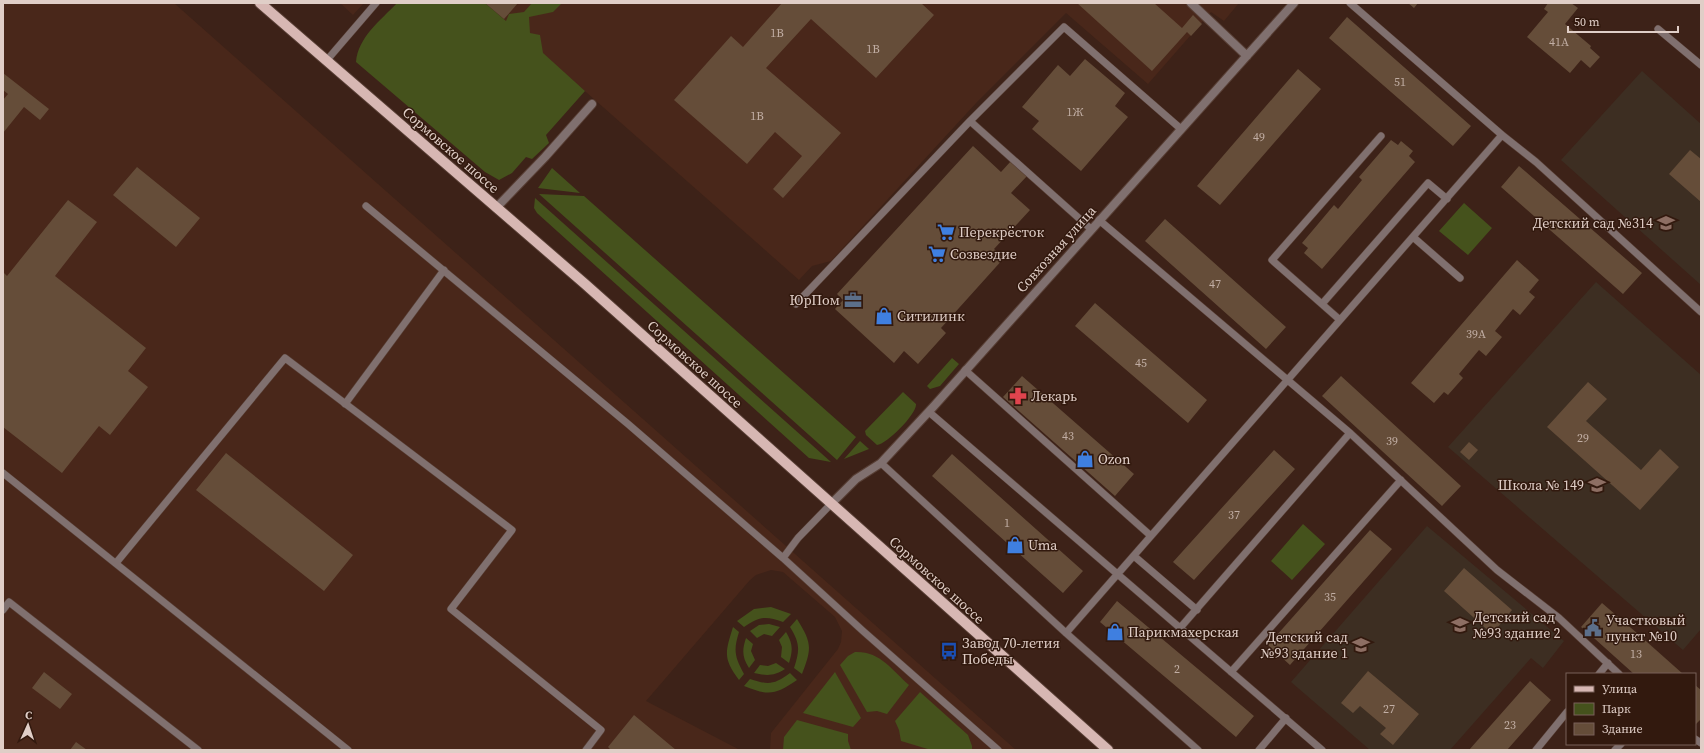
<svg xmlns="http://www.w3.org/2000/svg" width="1704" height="753" font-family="'Source Serif 4',serif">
<rect width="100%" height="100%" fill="#3d2218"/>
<path fill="#49271a" d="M3,3H174L1016,750H770L771,733L838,649L841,642L842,631L835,617L783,572L771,570L756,575L750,580L646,701L740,750H3Z
M340,3H364L353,15Z
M485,3H1239L1224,21L1211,12L1148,84L1066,13L977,102L831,261L812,266L799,280Z"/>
<path fill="#3d2e22" d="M1642,71L1701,124V285L1561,160Z
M1596,282L1701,375V629L1683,650L1448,447Z
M1427,526L1564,641L1543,668L1531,658L1450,750H1370L1291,682Z"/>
<path fill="#45521c" d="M397,3H485L506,21L509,14L524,12L532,3H562L553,12L529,17L530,33L540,35L543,53L585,91L546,135L549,143L532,159L526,157L512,173L499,180L485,172L356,62C358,37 381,20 397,3Z
M552,168L580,193L538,188Z
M539,194L584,196L856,437L837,460Z
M535,198L831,462L809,458L537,213L534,208Z
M1464,203L1492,228L1468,255L1439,231Z
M952,358L959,364L940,386L930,389L927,386Z
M903,392L916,404C917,414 887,444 877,445L866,435L865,431Z
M860,441L869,449L844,459Z
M1303,524L1325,544L1292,580L1271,561Z
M771,607L791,614L783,622C766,616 760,616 744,627L737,621L754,609Z
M797,619C812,643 812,648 802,674L794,668C800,650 800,643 790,627Z
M769,624L780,627L772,636L764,634L757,638L750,631L759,625Z
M733,627L739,632C733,651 735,657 744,674L739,680C723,658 725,653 733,627Z
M786,632C793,644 793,650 789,663L781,657L782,647L779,640Z
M746,638L753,644L751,651L755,660L749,668C742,657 742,650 746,638Z
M855,652C880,651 892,670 909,685L887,714L877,711L867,712L840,665L848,656Z
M776,663L785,669C774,676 767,676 754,673L760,665L768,666Z
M835,672L861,718L853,727L803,713Z
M790,673L797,680C775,695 769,696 744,686L750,679C768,685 774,685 790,673Z
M920,692L968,735L972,746V750H931L901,741L899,730L895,721Z
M797,720L848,734V741L851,750H783L784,737Z"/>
<path fill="#654d39" d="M485,3H518L504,19Z
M782,3H921L934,15L876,78L811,19L766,68L841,133L783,198L773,189L802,156L775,132L747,164L674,100L731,36L743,47Z
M1077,3H1154L1182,28L1193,15L1202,24L1191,36L1187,32L1152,71Z
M1408,3H1418L1414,8Z
M1548,3H1571L1578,8L1565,24L1591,46L1590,48L1600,57L1590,68L1581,60L1570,73L1527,37L1548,12L1544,9Z
M1347,17L1471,126L1453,146L1329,38Z
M1085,59L1125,93L1115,106L1128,117L1081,171L1032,129L1039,121L1022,107L1058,65L1070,76Z
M1298,69L1321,89L1220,205L1197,186Z
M3,73L49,109L40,120L24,107L3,133V100L8,94L3,90Z
M1391,140L1398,145L1401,141L1413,151L1409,156L1415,162L1322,269L1304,253L1308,248L1302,243L1334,205L1338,209L1362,180L1359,177Z
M973,146L1001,172L1011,161L1027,176L1011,193L1030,210L994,249L1004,258L941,328L946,333L918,364L904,351L894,363L835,309L843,300L837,294Z
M1690,150L1701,159V202L1669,174Z
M1519,166L1642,273L1623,294L1501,187Z
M137,167L200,218L176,247L113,195Z
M68,200L97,222L55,276L146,348L128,371L148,387L110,435L99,426L62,473L3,427V272L7,276Z
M1165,219L1286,327L1266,349L1145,241Z
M1517,260L1539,280L1529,292L1535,297L1520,315L1513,309L1495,331L1502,337L1486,356L1479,350L1459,374L1463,378L1448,395L1444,392L1434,403L1411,383Z
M1095,303L1207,400L1188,423L1075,326Z
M1022,376L1134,474L1115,496L1003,397Z
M1341,376L1461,486L1442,506L1322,396Z
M1588,382L1607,399L1586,421L1641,470L1660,449L1679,467L1640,510L1547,427Z
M1469,442L1478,450L1469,460L1460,452Z
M1274,450L1295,469L1194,580L1173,562Z
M226,453L353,555L324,591L196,490Z
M952,454L1083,571L1063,593L932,476Z
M1370,530L1392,549L1290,665L1268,645Z
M1464,568L1512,610L1492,634L1444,591Z
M1117,601L1254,716L1236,737L1100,622Z
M1602,603L1638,634L1683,674H1634L1585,630L1581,627Z
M1368,671L1419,714L1393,745L1380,734L1386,728L1360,706L1353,713L1341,703Z
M44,672L72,694L60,709L32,688Z
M1530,681L1551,700L1507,750H1469Z
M1695,685L1701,690V719L1695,725Z
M634,715L676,750H611L608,747Z
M76,742L87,750H70Z"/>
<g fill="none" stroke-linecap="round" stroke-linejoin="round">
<g stroke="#573e34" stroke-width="8">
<path id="service" d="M1658,29L1701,65
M327,60L376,3
M1502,135L1536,162L1701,312
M366,206L628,424L783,558L863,631L998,750
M1099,220L1350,433L1497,570L1559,618L1619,674
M1091,229L970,121L1064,27L1181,129
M1413,237L1460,278
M796,304L970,121
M1322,304L1428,183L1447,199
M1340,320L1272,260L1381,136
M965,370L1151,536
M345,404L444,270
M929,412L1322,750
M881,463L1066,633L1198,750
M3,473L348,750
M1134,556L1197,610
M783,558L798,538L831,504
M116,563L285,358L512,530L451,609L601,730L586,750
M3,610L9,602L198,750
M1180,628L1350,433
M1066,633L1502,135L1350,3
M1231,672L1401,480
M1599,674L1608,663
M1695,739L1701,743
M1259,750L1286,718
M1536,750L1567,712
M1615,750L1621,744"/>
</g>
<g stroke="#573e34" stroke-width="10">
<path id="minor" d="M1191,3L1247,56
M496,208L545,157L592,104
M831,504L856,479L881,463L934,406L1294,3"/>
</g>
<g stroke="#573e34" stroke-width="12">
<path id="primary" d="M260,3L585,284L1108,750"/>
</g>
<use href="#service" stroke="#80706f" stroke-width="7"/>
<use href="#minor" stroke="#80706f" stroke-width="8"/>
<use href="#primary" stroke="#d7b7b3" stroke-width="10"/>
</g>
<defs>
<g id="school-bare" transform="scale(1.38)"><path d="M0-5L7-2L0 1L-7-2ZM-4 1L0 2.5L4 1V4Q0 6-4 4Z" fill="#8d6e63" stroke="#32190e" stroke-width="2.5" paint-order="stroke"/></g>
<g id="supermarket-bare" transform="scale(1.38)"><path d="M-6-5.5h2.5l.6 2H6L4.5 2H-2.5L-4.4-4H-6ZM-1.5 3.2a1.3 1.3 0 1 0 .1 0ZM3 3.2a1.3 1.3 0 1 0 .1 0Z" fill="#3f7fe0" stroke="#32190e" stroke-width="2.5" paint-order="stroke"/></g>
<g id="office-bare" transform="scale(1.38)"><path d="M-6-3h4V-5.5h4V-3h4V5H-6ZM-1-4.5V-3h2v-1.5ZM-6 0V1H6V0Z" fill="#5c6f8a" stroke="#32190e" stroke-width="2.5" paint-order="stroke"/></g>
<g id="shop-bare" transform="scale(1.38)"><path d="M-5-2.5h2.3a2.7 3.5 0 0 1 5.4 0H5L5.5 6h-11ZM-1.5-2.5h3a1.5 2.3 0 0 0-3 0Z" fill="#3f7fe0" stroke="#32190e" stroke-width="2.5" paint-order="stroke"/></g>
<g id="pharmacy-bare" transform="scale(1.38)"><path d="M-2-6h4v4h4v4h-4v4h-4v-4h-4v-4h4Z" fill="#e0444e" stroke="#32190e" stroke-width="2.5" paint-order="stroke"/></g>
<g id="civic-bare" transform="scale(1.38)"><path d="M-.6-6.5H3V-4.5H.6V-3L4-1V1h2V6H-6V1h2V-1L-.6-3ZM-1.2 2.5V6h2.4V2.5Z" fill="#5c6f8a" stroke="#32190e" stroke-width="2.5" paint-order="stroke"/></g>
<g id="bus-bare" transform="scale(1.38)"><path d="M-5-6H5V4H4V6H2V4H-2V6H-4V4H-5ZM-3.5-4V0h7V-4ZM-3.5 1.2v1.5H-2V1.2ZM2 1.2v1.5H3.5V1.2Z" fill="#1a4fb4" stroke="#32190e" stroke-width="2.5" paint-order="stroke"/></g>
</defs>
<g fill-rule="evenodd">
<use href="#school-bare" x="1666" y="223"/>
<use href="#supermarket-bare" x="946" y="232"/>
<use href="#supermarket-bare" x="937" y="254"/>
<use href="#office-bare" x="853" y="300"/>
<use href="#shop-bare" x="884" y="316"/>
<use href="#pharmacy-bare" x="1018" y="396"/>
<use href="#shop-bare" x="1085" y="459"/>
<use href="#school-bare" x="1597" y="485"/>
<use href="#shop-bare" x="1015" y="545"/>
<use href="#school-bare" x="1460" y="625"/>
<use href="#civic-bare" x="1593" y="628"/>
<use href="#shop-bare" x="1115" y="632"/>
<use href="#school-bare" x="1361" y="645"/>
<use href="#bus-bare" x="949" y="651"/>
</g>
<g text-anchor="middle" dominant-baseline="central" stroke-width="3" stroke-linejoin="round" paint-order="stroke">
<g font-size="12" fill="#c1aea4">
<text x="777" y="33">1В</text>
<text x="1559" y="42">41А</text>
<text x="873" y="49">1В</text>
<text x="1400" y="82">51</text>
<text x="1075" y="112">1Ж</text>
<text x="757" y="116">1В</text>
<text x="1259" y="137">49</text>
<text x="1215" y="284">47</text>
<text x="1476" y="334">39А</text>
<text x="1141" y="363">45</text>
<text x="1068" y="436">43</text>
<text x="1583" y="438">29</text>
<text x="1392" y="441">39</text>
<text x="1234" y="515">37</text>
<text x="1007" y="523">1</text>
<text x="1330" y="597">35</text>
<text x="1636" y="654">13</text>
<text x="1177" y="669">2</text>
<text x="1389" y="709">27</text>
<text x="1510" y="725">23</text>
</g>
<g font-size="14" fill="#e0cec7" stroke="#32190e">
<text transform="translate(451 150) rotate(41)">Сормовское шоссе</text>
<text transform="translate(1056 249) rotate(-48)">Совхозная улица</text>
<text transform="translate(695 364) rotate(42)">Сормовское шоссе</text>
<text transform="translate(937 580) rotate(42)">Сормовское шоссе</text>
</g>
<g font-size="14" fill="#e0cec7" stroke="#32190e" text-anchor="start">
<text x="1653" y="223" text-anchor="end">Детский сад №314</text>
<text x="959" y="232">Перекрёсток</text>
<text x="950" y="254">Созвездие</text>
<text x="840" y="300" text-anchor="end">ЮрПом</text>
<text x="897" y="316">Ситилинк</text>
<text x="1031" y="396">Лекарь</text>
<text x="1098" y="459">Ozon</text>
<text x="1584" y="485" text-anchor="end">Школа № 149</text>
<text x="1028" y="545">Uma</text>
<text x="1473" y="617">Детский сад<tspan x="1473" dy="16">№93 здание 2</tspan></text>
<text x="1606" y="620">Участковый<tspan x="1606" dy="16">пункт №10</tspan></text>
<text x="1128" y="632">Парикмахерская</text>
<text x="1348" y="637" text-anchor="end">Детский сад<tspan x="1348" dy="16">№93 здание 1</tspan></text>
<text x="962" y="643">Завод 70-летия<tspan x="962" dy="16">Победы</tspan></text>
</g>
</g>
<rect width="1704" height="753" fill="none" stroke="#e0cec7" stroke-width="8"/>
<rect x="1566" y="673" width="130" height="72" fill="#32190e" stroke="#786158"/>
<rect x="1574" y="686" width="20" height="6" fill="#d7b7b3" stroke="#786158"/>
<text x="1602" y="693" font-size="12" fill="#e0cec7">Улица</text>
<rect x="1574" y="703" width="20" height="12" fill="#45521c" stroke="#786158"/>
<text x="1602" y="713" font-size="12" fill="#e0cec7">Парк</text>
<rect x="1574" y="723" width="20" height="12" fill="#654d39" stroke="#786158"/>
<text x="1602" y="733" font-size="12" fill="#e0cec7">Здание</text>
<g transform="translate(28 725) rotate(3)" stroke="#32190e" stroke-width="3" paint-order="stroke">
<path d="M0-3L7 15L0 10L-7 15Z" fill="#e0cec7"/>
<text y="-6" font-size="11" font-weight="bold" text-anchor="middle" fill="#e0cec7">С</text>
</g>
<path d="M1568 26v6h110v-6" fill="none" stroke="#e0cec7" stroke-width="2"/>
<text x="1574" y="26" font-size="12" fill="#e0cec7" stroke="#32190e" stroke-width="3" paint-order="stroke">50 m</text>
</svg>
